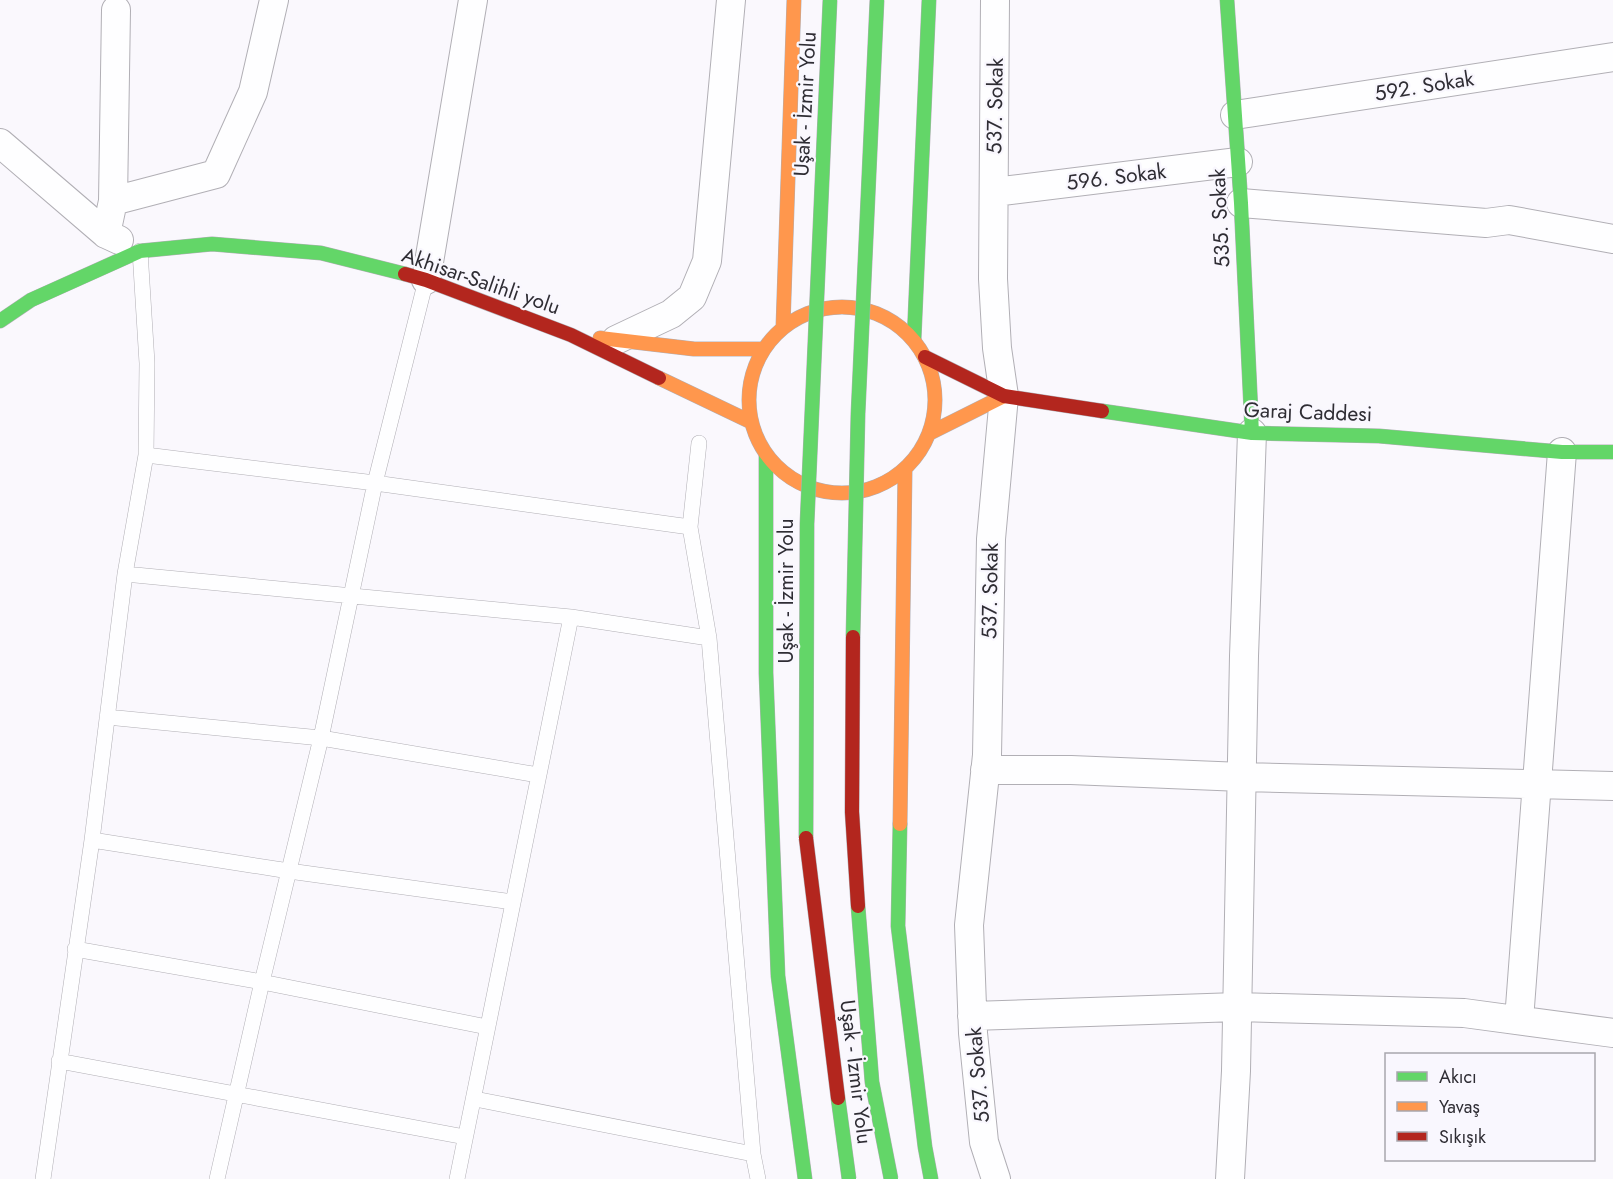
<svg xmlns="http://www.w3.org/2000/svg" width="1613" height="1179" font-family="Jost,sans-serif">
<rect width="100%" height="100%" fill="#faf8fd"/>
<g fill="none" stroke-linecap="round" stroke-linejoin="round">
<g stroke="#b1afb5" stroke-width="16">
<path id="lane" d="M146,455L375,483L690,527L699,443
M690,527L709,638L753,1154L758,1179
M125,574L571,617L709,638
M107,717L321,738L538,775
M92,840L289,871L513,902
M75,949L262,982L487,1027
M59,1061L465,1137
M475,1099L753,1154
M43,1179L92,840L125,574L146,455L147,363L140,251
M217,1179L262,982L321,738L375,483L426,280
M457,1179L571,617"/>
</g>
<g stroke="#b1afb5" stroke-width="30">
<path id="street" d="M995,0L993,279L997,348L1004,396L991,539L987,755L969,925L973,1033L984,1142L996,1179
M1235,115L1613,57
M0,143L106,234L119,240
M994,192L1238,162
M113,201L216,174L253,92L274,0
M1241,203L1486,223L1509,220L1613,239
M106,234L113,201L116,10
M426,280L473,0
M616,340L671,314L692,297L707,261L731,0
M985,770H1071L1242,777L1613,786
M972,1016L1237,1007L1464,1013L1613,1033
M1519,1020L1562,452
M1230,1179L1236,1071L1244,656L1252,433"/>
</g>
<g stroke="#b1afb5" stroke-width="15">
<path id="fast" d="M1227,0L1241,203L1252,433
M0,321L31,300L140,251L212,244L321,253L405,274
M914,340L929,0
M1102,411L1252,433L1379,436L1562,452H1613
M766,456V673L778,976L805,1179
M900,824L898,926L925,1147L931,1179"/>
</g>
<g stroke="#b1afb5" stroke-width="15">
<path id="slow" d="M749 400a93 93 0 1 1 186 0a93 93 0 1 1-186 0Z
M783,327L794,0
M600,338L694,349H763
M659,378L751,422
M930,433L1004,396
M900,824L905,471"/>
</g>
<g stroke="#b1afb5" stroke-width="15">
<path id="jam" d="M405,274L426,280L571,335L659,378
M925,357L1004,396L1102,411"/>
</g>
<use href="#lane" stroke="#fefeff" stroke-width="15"/>
<use href="#street" stroke="#fefeff" stroke-width="28"/>
<use href="#fast" stroke="#63d668" stroke-width="14"/>
<use href="#slow" stroke="#ff974d" stroke-width="14"/>
<use href="#jam" stroke="#b3261e" stroke-width="14"/>
<g stroke="#b1afb5" stroke-width="15" stroke-linecap="butt">
<path id="fast-bridge" d="M853,637L858,414L877,0
M806,838L807,524L830,0
M858,906L872,1082L891,1179
M838,1098L849,1179"/>
</g>
<g stroke="#b1afb5" stroke-width="15" stroke-linecap="butt">
<path id="jam-bridge" d="M853,637L852,812L858,906
M806,838L838,1098"/>
</g>
<use href="#fast-bridge" stroke="#63d668" stroke-width="14"/>
<use href="#jam-bridge" stroke="#b3261e" stroke-width="14"/>
</g>
<g text-anchor="middle" dominant-baseline="central" stroke-width="4.5" stroke-linejoin="round" paint-order="stroke">
<g font-size="21" fill="#2f2d34" stroke="#f9f7fe">
<text transform="translate(1424 86) rotate(-9)">592. Sokak</text>
<text transform="translate(805 104) rotate(-87)">Uşak - İzmir Yolu</text>
<text transform="translate(995 106) rotate(-89)">537. Sokak</text>
<text transform="translate(1116 177) rotate(-7)">596. Sokak</text>
<text transform="translate(1220 218) rotate(-93)">535. Sokak</text>
<text transform="translate(481 281) rotate(19)">Akhisar-Salihli yolu</text>
<text transform="translate(1308 412) rotate(2)">Garaj Caddesi</text>
<text transform="translate(786 591) rotate(-90)">Uşak - İzmir Yolu</text>
<text transform="translate(990 591) rotate(-89)">537. Sokak</text>
<text transform="translate(856 1072) rotate(83)">Uşak - İzmir Yolu</text>
<text transform="translate(978 1075) rotate(-95)">537. Sokak</text>
</g>
</g>
<rect x="1385" y="1053" width="210" height="108" fill="#f9f7fe" stroke="#a8a6ad" stroke-width="1.5"/>
<rect x="1397" y="1072" width="30" height="9" fill="#63d668" stroke="#a8a6ad" stroke-width="1.5"/>
<text x="1439" y="1083" font-size="18" fill="#2f2d34">Akıcı</text>
<rect x="1397" y="1102" width="30" height="9" fill="#ff974d" stroke="#a8a6ad" stroke-width="1.5"/>
<text x="1439" y="1113" font-size="18" fill="#2f2d34">Yavaş</text>
<rect x="1397" y="1132" width="30" height="9" fill="#b3261e" stroke="#a8a6ad" stroke-width="1.5"/>
<text x="1439" y="1143" font-size="18" fill="#2f2d34">Sıkışık</text>
</svg>
